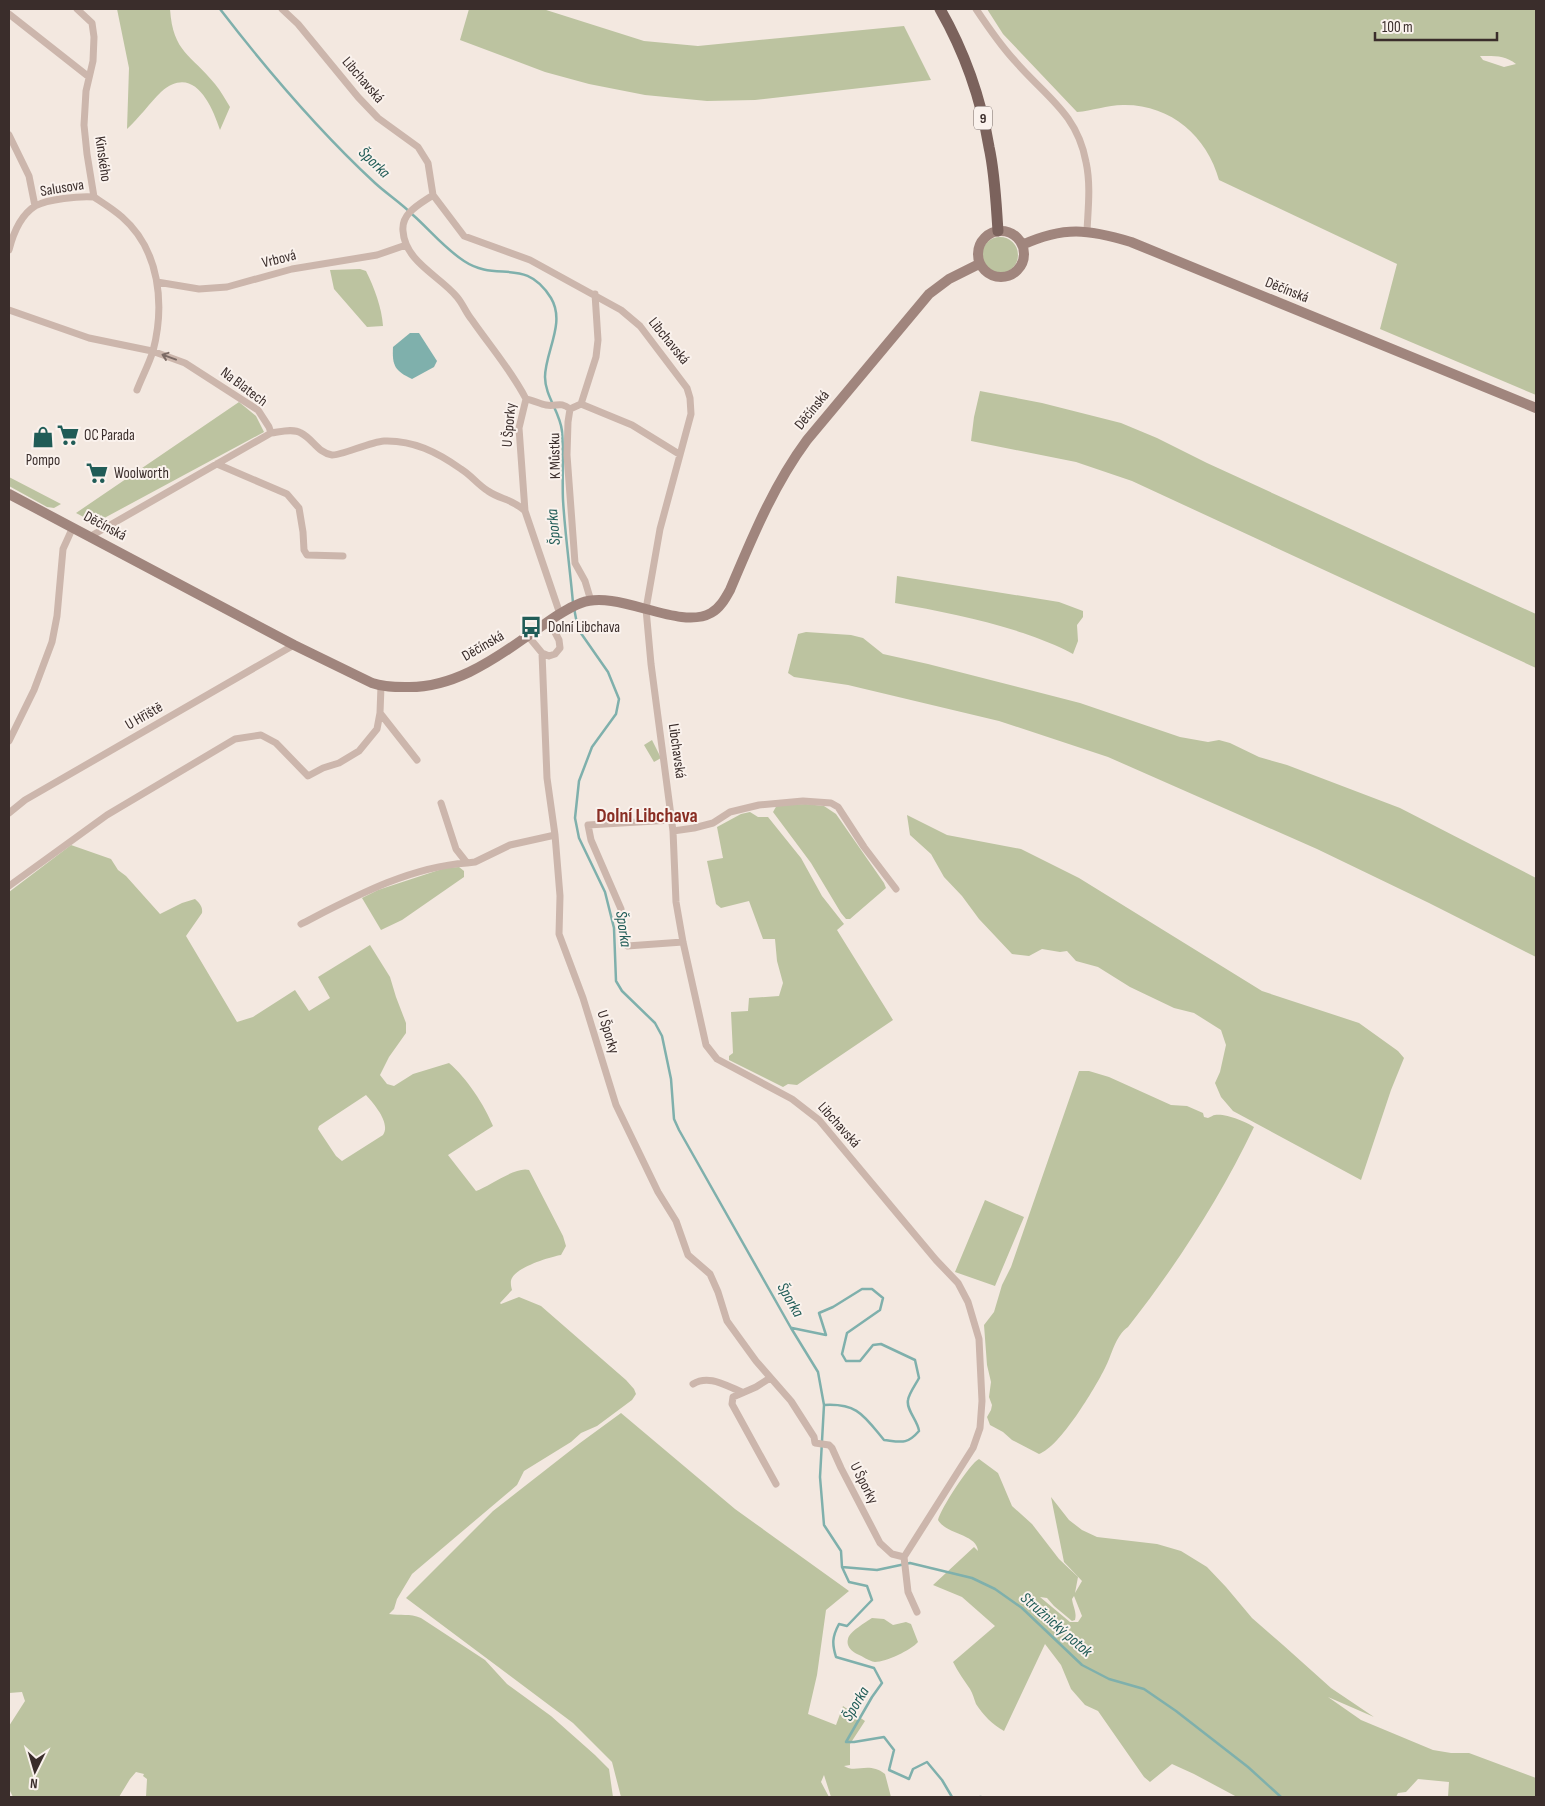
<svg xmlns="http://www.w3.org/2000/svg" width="1545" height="1806" font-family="'Sofia Sans Condensed',sans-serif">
<rect width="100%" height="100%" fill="#f3e8e0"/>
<path fill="#bcc3a0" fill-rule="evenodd" d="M117,9H170C173,53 191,54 215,84C221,91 225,99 230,107L220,130C211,103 193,64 161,92C149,104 139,118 127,129L129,68Z
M469,9H543L644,41L698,46L904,26L931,80L755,100L707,101L645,95L589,84L545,72L460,40Z
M987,9H1536V395L1380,329L1397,264L1219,180C1207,136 1170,104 1123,105C1107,105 1092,111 1077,112L1003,34ZM1480,56C1494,56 1505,55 1516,64L1504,67L1483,60Z
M982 255a18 18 0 1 1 36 0a18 18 0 1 1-36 0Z
M360,269L366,271C374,287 382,308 383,326L367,327L334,289L330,270Z
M980,391L1042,403L1121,423L1157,438L1207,463L1536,614V668L1132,481L1076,462L971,441L974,417Z
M239,402L256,416L264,432L95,523L76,513Z
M9,477L61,504L54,508L47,507L9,486Z
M897,576L1059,602L1083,611V617L1077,625L1078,641L1073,654C1057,645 1040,639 1023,633C981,619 939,611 895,603Z
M806,632L851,635L863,638L883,654L928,664L1080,703L1180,737L1208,742L1219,740L1230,743L1259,757L1287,765L1400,808L1536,878V957L1429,903L1317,849L1108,757L999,721L848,685L794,677L788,673L798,634Z
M652,740L661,758L654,762L644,745Z
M806,804L824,806L836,814L884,883L886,888L850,919H846L841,913L811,863L773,812L777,805Z
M750,812L758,817H768L801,858L822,896L844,924L837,930L893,1020L797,1085L788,1084L783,1087L729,1060V1056L733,1053L731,1012L748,1011L749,998L779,996L783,983L777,961L775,939H763L749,901L721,908L716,904L707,861L723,858L717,827L741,814Z
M907,815L947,835L1021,849L1079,878L1262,991L1359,1023L1398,1051L1404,1058L1391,1090L1361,1180L1233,1111L1221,1097L1215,1083L1220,1072L1226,1045L1221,1030L1194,1013L1174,1008L1130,987L1098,967L1076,961L1067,951L1060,952L1042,949L1029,956L1012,954L979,919L962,896L944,877L931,854L910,835Z
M71,845L111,859L118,870L126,876L160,914L182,903L195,899C199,903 203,906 202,913L186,936L237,1022L253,1017L295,990L309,1011L330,998L318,977L370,945L390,977L396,997L406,1023V1033L389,1057L380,1075L387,1084L394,1086L413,1074L449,1063C466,1077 485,1106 493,1126L448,1155L476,1191C490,1186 516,1166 529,1170L563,1236L566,1246L561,1255C550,1257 517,1267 512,1278C510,1281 511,1286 512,1290L500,1303L501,1304L519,1297L541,1306L626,1380L634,1389L636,1394L632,1400L597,1426L581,1433L571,1442L524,1471L517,1485L412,1574L397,1599L394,1609L389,1614C401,1616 409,1613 421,1618L485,1660L507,1684L551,1716L595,1755L609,1769L613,1797H146L147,1779L143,1776L144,1774L136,1772L130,1779L119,1797H13L9,1789V1726L25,1701L22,1692L9,1693V892ZM366,1095C374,1104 391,1123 383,1135L342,1161L336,1156L318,1129L319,1126Z
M459,867L464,871V877L402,920L381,930L362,898L378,890L445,868Z
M1079,1071H1089L1109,1077L1171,1105L1187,1106L1203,1113L1204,1117L1208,1118C1211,1117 1213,1115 1215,1115C1225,1113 1247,1122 1254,1127C1220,1198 1176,1266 1128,1327C1115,1336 1112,1355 1105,1368C1095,1388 1060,1447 1039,1454L1012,1440L1003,1432L990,1425L987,1417L991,1410L992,1405L989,1397L991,1382L987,1365L984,1325L994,1312L1002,1285L1011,1267Z
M985,1200L1024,1217L995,1286L955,1272Z
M621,1413L735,1509L849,1591L826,1610L817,1675L808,1714L836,1725L843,1706L865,1721L850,1744V1765L844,1766C856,1774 868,1761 885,1774L891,1797H831L824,1775L821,1782L829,1797H621L612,1762L573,1723L406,1598L493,1511L580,1443Z
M979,1459L998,1473L1012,1506L1032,1524L1059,1559L1078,1577L1075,1593L1082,1581L1064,1562L1051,1497L1069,1520L1082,1530L1097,1537L1157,1544L1181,1551L1207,1567L1226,1587L1252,1618L1283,1645L1331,1688L1374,1717L1328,1697L1361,1720L1433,1750L1451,1753H1469L1536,1778V1797H1448L1449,1782L1418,1779L1406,1792L1398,1793L1396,1797H1237L1194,1774L1172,1764L1150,1782L1144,1777L1098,1711L1085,1705L1071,1689L1061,1665L1045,1644L1004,1731C993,1725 983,1715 976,1704C974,1699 973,1694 970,1689C964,1680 958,1672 953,1662L995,1626L962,1597L933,1585L974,1547L978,1551C977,1534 947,1535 938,1520C940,1510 970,1463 979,1459ZM1074,1596L1082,1616L1078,1622H1070L1040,1597L1047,1598L1054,1606L1072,1621L1075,1620C1077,1612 1073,1607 1072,1599Z
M872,1618L884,1619L893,1625L906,1622L911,1624L918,1642C911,1650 886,1662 875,1662C868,1661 863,1656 857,1654C851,1651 846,1646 848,1639C849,1632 866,1622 872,1618Z"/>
<path fill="#7fb0ac" d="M410,333H419L437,361L434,367L412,379C395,371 392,366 393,347Z"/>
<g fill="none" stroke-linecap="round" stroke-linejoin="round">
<path stroke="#7fb0ac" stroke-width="2.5" d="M220,9C267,70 318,130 375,183C387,194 401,203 413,215C430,230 444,248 464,261C497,283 525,256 551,298C566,323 545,352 545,377C545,396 560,412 562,431C564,454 562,477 563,500C565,534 570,569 573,603
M574,608L578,629L608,672L619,699L616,714L592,747L579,781L575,818L579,838L605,892L614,928L616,981L622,991L655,1023L662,1036L671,1079L674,1119L679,1130L791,1328L818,1372L824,1405L820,1477L824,1525L841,1551L842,1567L849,1582L867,1586L872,1600L847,1626L839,1624C832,1637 832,1644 836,1657L874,1668L882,1683L872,1697L846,1742H854L884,1737L894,1750L889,1770L909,1779L913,1769L927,1762L942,1780L952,1797
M792,1328L826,1335L819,1313L833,1307L862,1289H872L883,1298L880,1310L847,1333L842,1354L846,1361H860L873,1345L881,1344L915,1360L919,1378C916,1384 909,1393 908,1400C906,1410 918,1421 919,1431C907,1445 901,1442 884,1440C864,1416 858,1403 824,1405
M842,1567L877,1570L910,1563L972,1578L995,1589L1022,1608L1082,1665L1109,1679L1144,1689L1176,1711L1248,1767L1281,1797
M980,1797H981"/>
<path stroke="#ccb6ac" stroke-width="7" d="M77,9L92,23L94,37L93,61L86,91L84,125L87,154L94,197C103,203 113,209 122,217C160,250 165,305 153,351C149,364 142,377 137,390
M282,9L298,24L358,97L378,118L418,147L428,163L433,195L464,236L530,260L621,310L640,326L687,388L690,398L691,414L660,529L646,609L651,664L673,831L676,902L683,942L706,1045L717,1059L792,1099L819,1120L936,1260L958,1283L968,1302L979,1339L982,1401L980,1428L973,1448L904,1557
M976,9C988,27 1000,45 1015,61C1045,96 1077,113 1086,162C1091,185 1088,209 1087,231
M9,14L89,77
M9,135L29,176L35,206
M433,195C420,204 401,213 403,231C405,262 440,276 457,297C463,304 466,313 472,320C490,346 511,370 526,399L519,428L525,511L560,614
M9,250C13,234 21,215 35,206C48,199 79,196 94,197
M157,282L199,289L227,287L292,269L377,255L406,245
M9,310L89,338L152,351L185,363L258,410L269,427L271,433C280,432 293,428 301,433C313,439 318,453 332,455C340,456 370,442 384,441C413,440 437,452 461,469C471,475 478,485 488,491C501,500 511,498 525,511
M526,399C533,400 540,404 546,405C557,407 560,401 570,409
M581,404L632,425L679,454
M217,464L287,494L299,508L303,532L304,550L307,555L343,556
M91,536L271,433
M591,601L585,581L575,563L567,455L568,422L570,409L581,404L596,357L598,340L595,294
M528,636L542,653L549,656L555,654L560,648L559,640L549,621
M542,653L547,778L555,835L560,896L559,934L583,998L616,1105L658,1192L676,1221L688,1255L710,1274L718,1292L727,1321L756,1361L791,1401L814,1437L815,1443L829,1445L832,1448L841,1468L880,1543L892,1554L904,1557
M381,686L380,713L417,760
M9,741L34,690L52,642L57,616L63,549L73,527
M441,803L456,849L467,863L475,862L510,845L555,835
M9,813L25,800L294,645
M672,820L588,825L591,840L621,909L622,934L627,946L683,942
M673,831L694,828L713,823L730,812L759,805L803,801L831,803L838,807L864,847L896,889
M9,886L107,815L235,739L261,735L276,743L308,776L323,768L339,763L359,751L377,729L380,713
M301,924C352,898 408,867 467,863
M770,1378L756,1387L733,1397L732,1404L776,1484
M693,1384C709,1374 726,1386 742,1392
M904,1557L908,1592L917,1612"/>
<path stroke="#a0857d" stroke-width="10" d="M978 254a23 23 0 1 1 46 0a23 23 0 1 1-46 0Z
M1022,245C1064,226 1088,229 1131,242L1536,408
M9,494L294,645L372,683C383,687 394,687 405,687C450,689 491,662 526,637C544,625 560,611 581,603C618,589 679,631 711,613C720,608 725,599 730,590C752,538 773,486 807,440L929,294L949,279L979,264"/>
<path stroke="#7b625c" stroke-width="11" d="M940,9C964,51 981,99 989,147C995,174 996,203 998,231"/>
</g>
<defs><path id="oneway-shaft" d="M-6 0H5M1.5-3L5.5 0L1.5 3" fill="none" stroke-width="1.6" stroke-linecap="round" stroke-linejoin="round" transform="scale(1.25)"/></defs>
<use stroke="#7c6b65" href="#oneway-shaft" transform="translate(169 357) rotate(-160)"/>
<defs>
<g id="supermarket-bare" transform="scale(1.725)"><path d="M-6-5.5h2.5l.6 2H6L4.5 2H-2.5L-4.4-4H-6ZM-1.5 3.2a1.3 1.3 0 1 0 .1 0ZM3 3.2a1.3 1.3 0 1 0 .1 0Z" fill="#205c57" stroke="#faf2ed" stroke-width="2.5" paint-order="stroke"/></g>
<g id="shop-bare" transform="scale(1.725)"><path d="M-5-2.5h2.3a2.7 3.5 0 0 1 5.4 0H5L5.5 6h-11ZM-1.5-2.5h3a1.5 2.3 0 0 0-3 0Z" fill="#205c57" stroke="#faf2ed" stroke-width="2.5" paint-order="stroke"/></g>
<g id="bus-bare" transform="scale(1.725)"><path d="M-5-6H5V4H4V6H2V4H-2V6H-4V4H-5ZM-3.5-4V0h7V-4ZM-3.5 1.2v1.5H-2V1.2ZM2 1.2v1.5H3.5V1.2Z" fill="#205c57" stroke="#faf2ed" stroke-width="2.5" paint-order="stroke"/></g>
</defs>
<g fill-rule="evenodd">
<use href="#supermarket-bare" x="68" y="435"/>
<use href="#shop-bare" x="43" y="437"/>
<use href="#supermarket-bare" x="97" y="473"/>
<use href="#bus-bare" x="531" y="627"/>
</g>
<g text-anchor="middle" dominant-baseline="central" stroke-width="4" stroke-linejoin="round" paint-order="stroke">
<rect fill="#faf2ed" stroke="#746865" stroke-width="1" x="974" y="106.5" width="18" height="23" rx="4"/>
<g font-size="14" font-weight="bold" fill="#3a2d2b">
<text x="983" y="118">9</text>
</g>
<g font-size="15" fill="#3a2d2b" stroke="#faf2ed">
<text transform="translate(363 80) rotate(49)">Libchavská</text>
<text transform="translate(103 159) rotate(82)">Kinského</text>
<text transform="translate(62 188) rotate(-9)">Salusova</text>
<text transform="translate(279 259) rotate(-14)">Vrbová</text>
<text transform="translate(1287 290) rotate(22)">Děčínská</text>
<text transform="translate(669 341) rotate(51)">Libchavská</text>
<text transform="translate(244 387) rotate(37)">Na Blatech</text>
<text transform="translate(812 410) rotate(-51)">Děčínská</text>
<text transform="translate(509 425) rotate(-85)">U Šporky</text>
<text transform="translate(555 456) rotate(-91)">K Můstku</text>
<text transform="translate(105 526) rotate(28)">Děčínská</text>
<text transform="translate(483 646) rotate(-30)">Děčínská</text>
<text transform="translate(144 716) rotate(-30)">U Hřiště</text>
<text transform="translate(677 751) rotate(82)">Libchavská</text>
<text transform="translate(608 1032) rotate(73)">U Šporky</text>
<text transform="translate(839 1125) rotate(48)">Libchavská</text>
<text transform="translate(864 1483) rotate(63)">U Šporky</text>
</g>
<g font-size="15" fill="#3a2d2b" stroke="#faf2ed" text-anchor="start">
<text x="84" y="435">OC Parada</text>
<text x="43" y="460" text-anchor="middle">Pompo</text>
<text x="114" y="473">Woolworth</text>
<text x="548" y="627">Dolní Libchava</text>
</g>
<g font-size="16" font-style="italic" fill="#205c57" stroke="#faf2ed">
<text transform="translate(374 163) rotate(44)">Šporka</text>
<text transform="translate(554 527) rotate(-95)">Šporka</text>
<text transform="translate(623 929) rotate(82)">Šporka</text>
<text transform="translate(790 1300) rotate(60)">Šporka</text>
<text transform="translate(1056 1625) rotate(41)">Stružnický potok</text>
<text transform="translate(856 1704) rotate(-59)">Šporka</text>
</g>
<g font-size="20" font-weight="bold" fill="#892e24" stroke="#faf2ed">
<text x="647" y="816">Dolní Libchava</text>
</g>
</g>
<rect width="1545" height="1806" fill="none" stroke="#3a2d2b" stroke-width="20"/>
<g transform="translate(35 1771) rotate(185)" stroke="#faf2ed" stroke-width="4" paint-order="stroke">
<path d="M0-4L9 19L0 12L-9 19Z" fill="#3a2d2b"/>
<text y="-8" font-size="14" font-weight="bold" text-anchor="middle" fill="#3a2d2b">N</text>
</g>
<path d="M1375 32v8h122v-8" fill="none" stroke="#3a2d2b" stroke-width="2.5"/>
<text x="1382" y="32" font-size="15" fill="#3a2d2b" stroke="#faf2ed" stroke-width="4" paint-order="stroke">100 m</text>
</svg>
